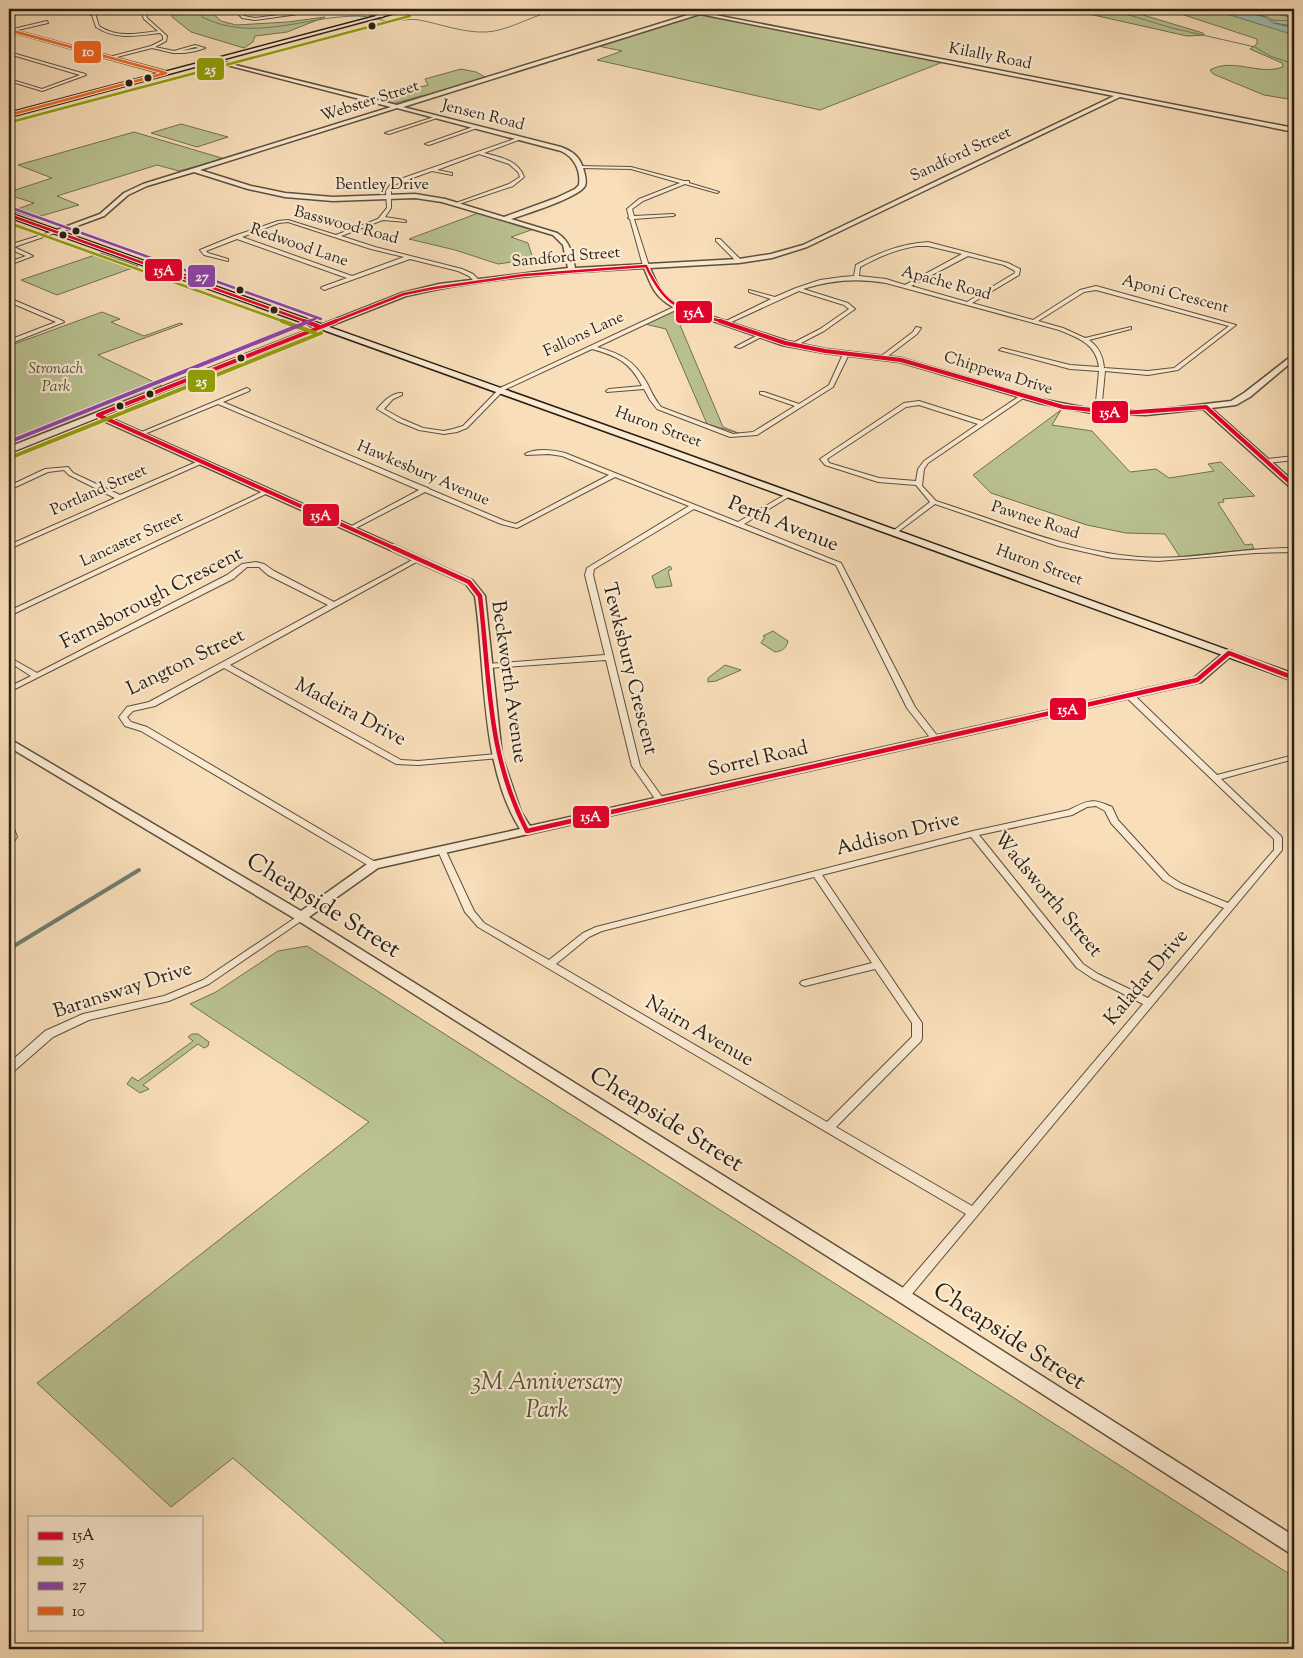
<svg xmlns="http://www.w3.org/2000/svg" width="1303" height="1658" font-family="'Sorts Mill Goudy',serif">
<rect width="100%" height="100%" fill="#f8deb9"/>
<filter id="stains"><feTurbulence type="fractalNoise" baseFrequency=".004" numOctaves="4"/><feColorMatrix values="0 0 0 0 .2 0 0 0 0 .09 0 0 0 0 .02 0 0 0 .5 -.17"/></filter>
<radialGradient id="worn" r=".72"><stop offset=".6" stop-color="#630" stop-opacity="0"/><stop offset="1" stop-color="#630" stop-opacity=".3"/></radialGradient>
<path fill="#bac291" stroke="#727052" d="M173,9H210V11L221,21L236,25L288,22L325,17L287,32L255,36L253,42L244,48L191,32L172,17Z
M1081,9H1123L1203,33L1204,35L1187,36L1089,14Z
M1166,9H1213L1294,34V100L1264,95L1213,74L1210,70C1233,57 1259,76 1283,67L1282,63L1250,49L1257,44V39Z
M1234,9H1255L1294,18V27L1276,23L1267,17Z
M701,14L943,62L820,110L597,60L622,51L598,46Z
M461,69L476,72L487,78L447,91L421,96L392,104L375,100L428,85L425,79Z
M181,124L228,137L197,147L151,133Z
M134,132L225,159L179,171L157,165L57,196L79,205L34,218L12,211L34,203L9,195V192L52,178L18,165Z
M481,212L534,229L511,237L528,243L533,259L498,264L455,250L409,239Z
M101,253L138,266L57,295L21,280Z
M675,310L700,316L680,325L723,427L741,434L707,424L666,329L645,324Z
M102,312L120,319L111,322L144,336L180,323L183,324L98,355L162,386L9,446V346Z
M1061,410L1052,425L1092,431L1130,472L1156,469L1169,478L1214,471L1208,464L1221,462L1255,496L1223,499L1224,502L1218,503L1245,545L1252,544L1254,549L1180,557L1165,534L1126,533L1087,525L991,493L973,475Z
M670,566L672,569L668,571L672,586L656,588L652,576Z
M773,631L788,641C786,649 782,651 775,652L761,643L765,637L763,636Z
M725,665L741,670L716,681L708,682V678Z
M307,946L1294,1577V1649H453L233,1458L171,1507L37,1383L369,1122L190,1004L216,992L278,951Z
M192,1034H198L209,1042L208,1046L204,1048L198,1044L143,1085L149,1089L140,1093L127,1084L132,1077L138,1081L193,1041L188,1037Z"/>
<path fill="#9dbcaf" stroke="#6f7d71" d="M1211,9H1231L1265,17L1273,23L1294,28V35Z"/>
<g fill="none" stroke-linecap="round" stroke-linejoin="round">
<path stroke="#6f7d71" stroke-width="1" d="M202,9V17C253,43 305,16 358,16C369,16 378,20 388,21C399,22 408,18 419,20C441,24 463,33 486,32C505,31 522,21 540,15
M1109,9L1172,28L1255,47L1270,56L1294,64
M1270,20L1294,21
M1283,25L1294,23"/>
<path stroke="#6f7d71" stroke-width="4" d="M9,949L139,870"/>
<g stroke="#5d4f3c" stroke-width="2">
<path id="minor" d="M75,9H80L95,13L99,26C117,38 137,34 158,31L144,19L140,9H144L147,18L167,36L166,41L155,47L174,51L195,45L205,48L196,51L184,53H173L152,48L113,58V56L151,46L163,40V36L160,33C137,36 115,40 96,27L92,15ZM195,47L199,48L181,51Z
M241,9H245L240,11L244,16L255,18L326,9H334L255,20L242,18L236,11Z
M9,11L15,12L16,13H9Z
M47,21L48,23L9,32V30Z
M9,52L85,74L86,75L42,91L9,81V79L42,89L80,75L9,54Z
M434,117L437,118L389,134L385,133Z
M473,127L477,128L429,145L425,144Z
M517,138L521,139L484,153C500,157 518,160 524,177L513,186L456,205V203L509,184L520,177L518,172L509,164L479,154L437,170L452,173V175L432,171L396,184L391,191V208L385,217L404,220L406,221V222L383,220L341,236L375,247L462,269L473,274L479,280V282H475L469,276L458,271L410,259L324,290L321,288L322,287L347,278L237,239L206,251L208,253L228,259V261L204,255L200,250L234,236L278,221L288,220L336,235L378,219L387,208L386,191L392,182ZM288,222L371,249L404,257L352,276L242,237L279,223Z
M578,166L631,167L684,181H689V183L719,192L717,193L685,184L643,201L632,209L634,216L673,214L675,215L673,216L634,219L649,266L646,268L643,266L630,219L628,218L629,217L627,209L639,199L680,183L631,169L580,168Z
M54,231L58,232L14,247L33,256L9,265V262L26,256L9,249V245Z
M716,239H720L741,260V262H737L716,241Z
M928,242L1008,263L1020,269L1019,275L972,303L1033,320L1080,290L1096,286L1236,325L1178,370L1148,375L1105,371L1101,412L1098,414L1095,412L1099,371L1070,369L999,350L1002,348L1070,365L1099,367C1096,344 1079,338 1059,330L886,283C857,278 831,280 803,289L848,303L855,309L824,331L793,347L790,345L791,344L820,329L849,309L844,305L799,291L727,324L722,323L771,299L749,292V290L775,297L796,288L820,280L842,277L854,276L856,265C880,252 901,244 928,242ZM917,246H928L962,254L905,285L886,279L859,276L860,267C879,257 896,249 917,246ZM968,256L1004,265L1015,271V273L967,302L911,286ZM1096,290L1229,326L1174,368L1148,371L1104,368C1103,356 1099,347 1089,340L1131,329V327L1085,338L1063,328L1038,321L1084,292Z
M9,298L63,321L64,322L9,344V340L56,322L9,302Z
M678,305L680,306V308L597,347C621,354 634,360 647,383C651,391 655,400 661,407L733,434L753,432L795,406L760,394V392H764L799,404L829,385L843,354L846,352L849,354L833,387L757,435L730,437L657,409L650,400L644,389L607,392L606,391L609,389L642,386C630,362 617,356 592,349L504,390L467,428L457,432L444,434L419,430L397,421L377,409C384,401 391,393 402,393V395L393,399L384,409L402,419L423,428L444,431L453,429L463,426L500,388Z
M916,327L921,328L917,334L884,359H880V357L913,332Z
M760,334L765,335L740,348L735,347Z
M247,388L250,390L249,391L223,402L425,487L428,488L429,489L505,521L516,524L609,475L562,456L549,454L526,455L525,454C536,448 553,450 565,453L738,522L788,493H792V495L744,524L841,563L915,707L939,738L935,740H932L907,708L836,565L694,509L594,569L593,575L640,766L665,801L661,804L658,803L632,766L606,660L488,668L484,666L488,664L605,655L585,575L587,568L689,506L615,477L517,528L501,524L425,492L350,531L348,530V528L419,490L218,404L142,435L137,434Z
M1023,394L1025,395V397L928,463L924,469L922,486L936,501C1002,522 1068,551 1138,557C1190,561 1242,547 1294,548V552L1255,553L1158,561L1112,558L1058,546L935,504L895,534L893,533V531L930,502L916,485L878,482L825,465L820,459L904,403L919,401L982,421ZM919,405L978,424L924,461L918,469L916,481L879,478L829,463L827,459L906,407Z
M1294,456V460L1267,463L1264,461L1267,459Z
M201,460L203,461V463L9,549V545L115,498L69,475L64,470L48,472L9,490V486L45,469L68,467L73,473L120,495Z
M268,489L271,491L270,492L9,616V611Z
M418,557L420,558V560L230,665L401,760L418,761L497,754H500L501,756L500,758L418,765L396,764L224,668L155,706L133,711L127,717L131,722L147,727L377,863L378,865L377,867H371L141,731L125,726L119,717L127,707L149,702L328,605L268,575L259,567H247L233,579L9,692V687L31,676L9,662V657L37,673L227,575L242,564L256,562L264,564L274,571L334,602Z
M1127,694H1133L1217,775L1294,755V759L1221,779L1281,836L1282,838V850L907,1300L903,1301L899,1300L897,1296L899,1292L966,1214L478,927L465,912L438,851L439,849H445L474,911L484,923L549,960L583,933L596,927L973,831L1069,810C1088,800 1093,798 1112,807L1118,820L1169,876L1182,884L1228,903L1274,850V839L1127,698L1126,696ZM1096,806L1105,811L1111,823L1163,880L1176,888L1224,908L1148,998L1098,974L1083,964L979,835L1072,815L1087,807ZM971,837L1077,968L1092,978L1143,1004L972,1206L836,1127L921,1041L922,1038V1023L822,875ZM814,877L872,963L802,981L800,983L802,985L805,986L875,969L912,1023V1037L827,1122L556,964L589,937L602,931Z
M9,823L13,826L17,837L12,844L9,845Z
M301,914L304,915L306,917L304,919L209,984L169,1001L89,1020L53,1037L13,1072L9,1073V1063L45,1031L83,1014L164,996L203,980Z"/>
</g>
<g stroke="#5d4f3c" stroke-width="3">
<path id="tertiary" d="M350,9H357L384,16L382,17Z
M678,9L699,11L714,9L705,13L1294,128V132L1120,97L807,247L772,258L739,263L650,268C658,286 660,294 677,305L787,341L825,349L901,358L1040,399L1092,409L1146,411L1231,401L1244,393L1294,354V360L1250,397L1236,405L1211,408L1294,482V488H1291L1203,409L1146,415L1092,413L1039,403L900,362L825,353L782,345L673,307C654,296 652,287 644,268C564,272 483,278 406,296L104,415L472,580L485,596L502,756L521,812L530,826L1194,678L1226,651H1232L1234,653L1232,655L1201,682L378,868L309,917L908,1291L1294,1536V1554L1288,1552L898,1301L297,920L9,747V740L13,741L301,911L370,862L520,829C480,765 486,670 475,596L466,584L97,418L12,452H9V447L402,293L439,284L568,268L563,245L553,235L442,202L415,198L333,201L285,197L248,189L194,172L147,186L128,195L104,216L58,233H54V231L100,214L124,193L143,184L391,107L211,61V59L397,105L694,13ZM700,14L1114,96L803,245L771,254L739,259L575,268C572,253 570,241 557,233L511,219C525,214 578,198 585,186C587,181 585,176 584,171C580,157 574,152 561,147L403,107ZM397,108L561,151C574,157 581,170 579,185L575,189L556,198L504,217L445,199L415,194L333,197L285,193L251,186L200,170Z
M9,29L168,72L169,73L164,74L9,31Z"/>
</g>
<g stroke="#291f13" stroke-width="3">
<path id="secondary" d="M403,9H410L9,117V113Z
M9,213L655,443L1294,674V681L649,447L9,217Z"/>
</g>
<use href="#minor" fill="#faead2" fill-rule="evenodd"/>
<use href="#tertiary" fill="#faead2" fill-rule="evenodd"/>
<use href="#secondary" fill="#faead2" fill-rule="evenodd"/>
<g stroke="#faead2" stroke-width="4.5">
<path id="bus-1-far2" d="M9,215L308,322
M333,322L404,294L434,288L524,275L646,266C667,310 680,308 723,322"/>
</g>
<g stroke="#faead2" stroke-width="6">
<path id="bus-1-far1" d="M304,321L318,326
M720,321L785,343L825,351L901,360L1063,407L1123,413L1206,407L1294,486
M98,415L396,549
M98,415L336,321"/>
</g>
<g stroke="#faead2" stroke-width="8">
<path id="bus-1" d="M394,548L469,582L480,596C490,679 487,754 527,831L1197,680L1229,653L1294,678"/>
</g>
<g stroke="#faead2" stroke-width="4.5">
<path id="bus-2-far1" d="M11,122L410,16
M9,223L285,322"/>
</g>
<g stroke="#faead2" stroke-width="6">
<path id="bus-2" d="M282,321L315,333
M12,457L321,333"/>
</g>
<g stroke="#faead2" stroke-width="4.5">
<path id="bus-3-far1" d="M12,208L321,319
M307,322L315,319"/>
</g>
<g stroke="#faead2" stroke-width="6">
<path id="bus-3" d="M9,442L310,321"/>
</g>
<g stroke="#faead2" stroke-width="4.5">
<path id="bus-4" d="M9,30L166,73
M9,115L166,73"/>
</g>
<use href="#bus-1-far2" stroke="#e4002b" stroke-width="2.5"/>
<use href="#bus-1-far1" stroke="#e4002b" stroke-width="4"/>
<use href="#bus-1" stroke="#e4002b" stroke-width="4.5"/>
<use href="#bus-2-far1" stroke="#939f08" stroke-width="2.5"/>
<use href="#bus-2" stroke="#939f08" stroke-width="4"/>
<use href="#bus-3-far1" stroke="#8e44ad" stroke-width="2.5"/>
<use href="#bus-3" stroke="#8e44ad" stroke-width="4"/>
<use href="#bus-4" stroke="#f26522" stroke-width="2.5"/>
</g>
<g fill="#291f13" stroke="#faead2" stroke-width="2">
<circle cx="372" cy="26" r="4.5"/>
<circle cx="148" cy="78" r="4.5"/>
<circle cx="129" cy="83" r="4.5"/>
<circle cx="76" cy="231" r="4.5"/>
<circle cx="63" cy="235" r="4.5"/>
<circle cx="240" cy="290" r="4.5"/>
<circle cx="274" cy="310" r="4.5"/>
<circle cx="241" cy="358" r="4.5"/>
<circle cx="150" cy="394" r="4.5"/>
<circle cx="120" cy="406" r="4.5"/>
</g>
<g text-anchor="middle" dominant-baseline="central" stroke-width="4.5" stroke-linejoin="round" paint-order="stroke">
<g font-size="16" fill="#291f13" stroke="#faead2">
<text transform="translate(990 57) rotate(11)">Kilally Road</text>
<text transform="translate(370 102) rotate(-18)">Webster Street</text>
<text transform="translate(483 116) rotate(14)">Jensen Road</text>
<text transform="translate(961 155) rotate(-25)">Sandford Street</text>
<text x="382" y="185">Bentley Drive</text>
<text transform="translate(346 226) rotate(15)">Basswood Road</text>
<text transform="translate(299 246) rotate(19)">Redwood Lane</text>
<text transform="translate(566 258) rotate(-5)">Sandford Street</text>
<text transform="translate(946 284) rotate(15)">Apache Road</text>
<text transform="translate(1175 295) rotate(15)">Aponi Crescent</text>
<text transform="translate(584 335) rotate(-25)">Fallons Lane</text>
<text transform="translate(998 374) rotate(17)">Chippewa Drive</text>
<text transform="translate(658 428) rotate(20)">Huron Street</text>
<text transform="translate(423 474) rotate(23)">Hawkesbury Avenue</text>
<text transform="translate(99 491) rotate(-24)">Portland Street</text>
<text transform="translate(1035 521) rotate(18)">Pawnee Road</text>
<text transform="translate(132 540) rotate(-25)">Lancaster Street</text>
<text transform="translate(1039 566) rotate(20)">Huron Street</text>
</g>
<g font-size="16" font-style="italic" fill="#545039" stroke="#faead2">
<text x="56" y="369">Stronach<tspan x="56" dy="18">Park</tspan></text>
</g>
<g font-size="20" fill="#291f13" stroke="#faead2">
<text transform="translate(783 525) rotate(22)">Perth Avenue</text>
<text transform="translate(152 599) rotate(-27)">Farnsborough Crescent</text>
<text transform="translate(186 663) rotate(-26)">Langton Street</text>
<text transform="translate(629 669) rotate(76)">Tewksbury Crescent</text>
<text transform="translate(508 682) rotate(82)">Beckworth Avenue</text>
<text transform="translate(350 713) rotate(28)">Madeira Drive</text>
<text transform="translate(758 760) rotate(-13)">Sorrel Road</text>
<text transform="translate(898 835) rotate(-14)">Addison Drive</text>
<text transform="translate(1047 895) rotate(50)">Wadsworth Street</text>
<text transform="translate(1147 978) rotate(-50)">Kaladar Drive</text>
<text transform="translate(123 991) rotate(-18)">Baransway Drive</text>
<text transform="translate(699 1032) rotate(30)">Nairn Avenue</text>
</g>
<g font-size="24" fill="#291f13" stroke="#faead2">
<text transform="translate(323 906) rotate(32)">Cheapside Street</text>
<text transform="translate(666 1120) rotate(32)">Cheapside Street</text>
<text transform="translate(1009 1337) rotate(33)">Cheapside Street</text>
</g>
<g font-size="24" font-style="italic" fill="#545039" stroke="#faead2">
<text x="547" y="1383">3M Anniversary<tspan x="547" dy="28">Park</tspan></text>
</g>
</g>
<g stroke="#faead2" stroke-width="2">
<rect x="73" y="40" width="29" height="24" rx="5" fill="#f26522"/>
<rect x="196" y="57" width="29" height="24" rx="5" fill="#939f08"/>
<rect x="144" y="258" width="39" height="24" rx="5" fill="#e4002b"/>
<rect x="187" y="264" width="29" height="24" rx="5" fill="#8e44ad"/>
<rect x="675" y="300" width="38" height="24" rx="5" fill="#e4002b"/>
<rect x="187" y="369" width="29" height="24" rx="5" fill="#939f08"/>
<rect x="1091" y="400" width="38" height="24" rx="5" fill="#e4002b"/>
<rect x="302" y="503" width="38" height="24" rx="5" fill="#e4002b"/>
<rect x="1049" y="697" width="38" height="24" rx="5" fill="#e4002b"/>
<rect x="572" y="805" width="38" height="24" rx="5" fill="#e4002b"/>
</g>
<g font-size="14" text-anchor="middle" font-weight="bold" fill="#fff">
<text x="88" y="56">10</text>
<text x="210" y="74">25</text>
<text x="164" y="275">15A</text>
<text x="202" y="281">27</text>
<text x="694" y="317">15A</text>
<text x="201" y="386">25</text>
<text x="1110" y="417">15A</text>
<text x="321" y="520">15A</text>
<text x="1068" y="714">15A</text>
<text x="591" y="821">15A</text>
</g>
<rect width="1303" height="1658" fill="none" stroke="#f8deb9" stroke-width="30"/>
<rect x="10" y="10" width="1283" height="1638" fill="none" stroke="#291f13" stroke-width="2.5"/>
<rect x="15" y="15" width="1273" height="1628" fill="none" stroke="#291f13"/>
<rect x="28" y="1516" width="175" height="115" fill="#faead2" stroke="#a69986"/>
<rect x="38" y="1532" width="25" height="8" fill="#e4002b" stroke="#a69986"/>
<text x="72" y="1540" font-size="15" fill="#291f13">15A</text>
<rect x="38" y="1557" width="25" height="8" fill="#939f08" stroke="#a69986"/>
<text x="72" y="1566" font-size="15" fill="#291f13">25</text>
<rect x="38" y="1582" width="25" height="8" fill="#8e44ad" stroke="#a69986"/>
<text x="72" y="1590" font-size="15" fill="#291f13">27</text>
<rect x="38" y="1607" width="25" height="8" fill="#f26522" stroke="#a69986"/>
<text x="72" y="1616" font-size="15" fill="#291f13">10</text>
<rect width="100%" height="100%" filter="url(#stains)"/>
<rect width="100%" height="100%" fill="url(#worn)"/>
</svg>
